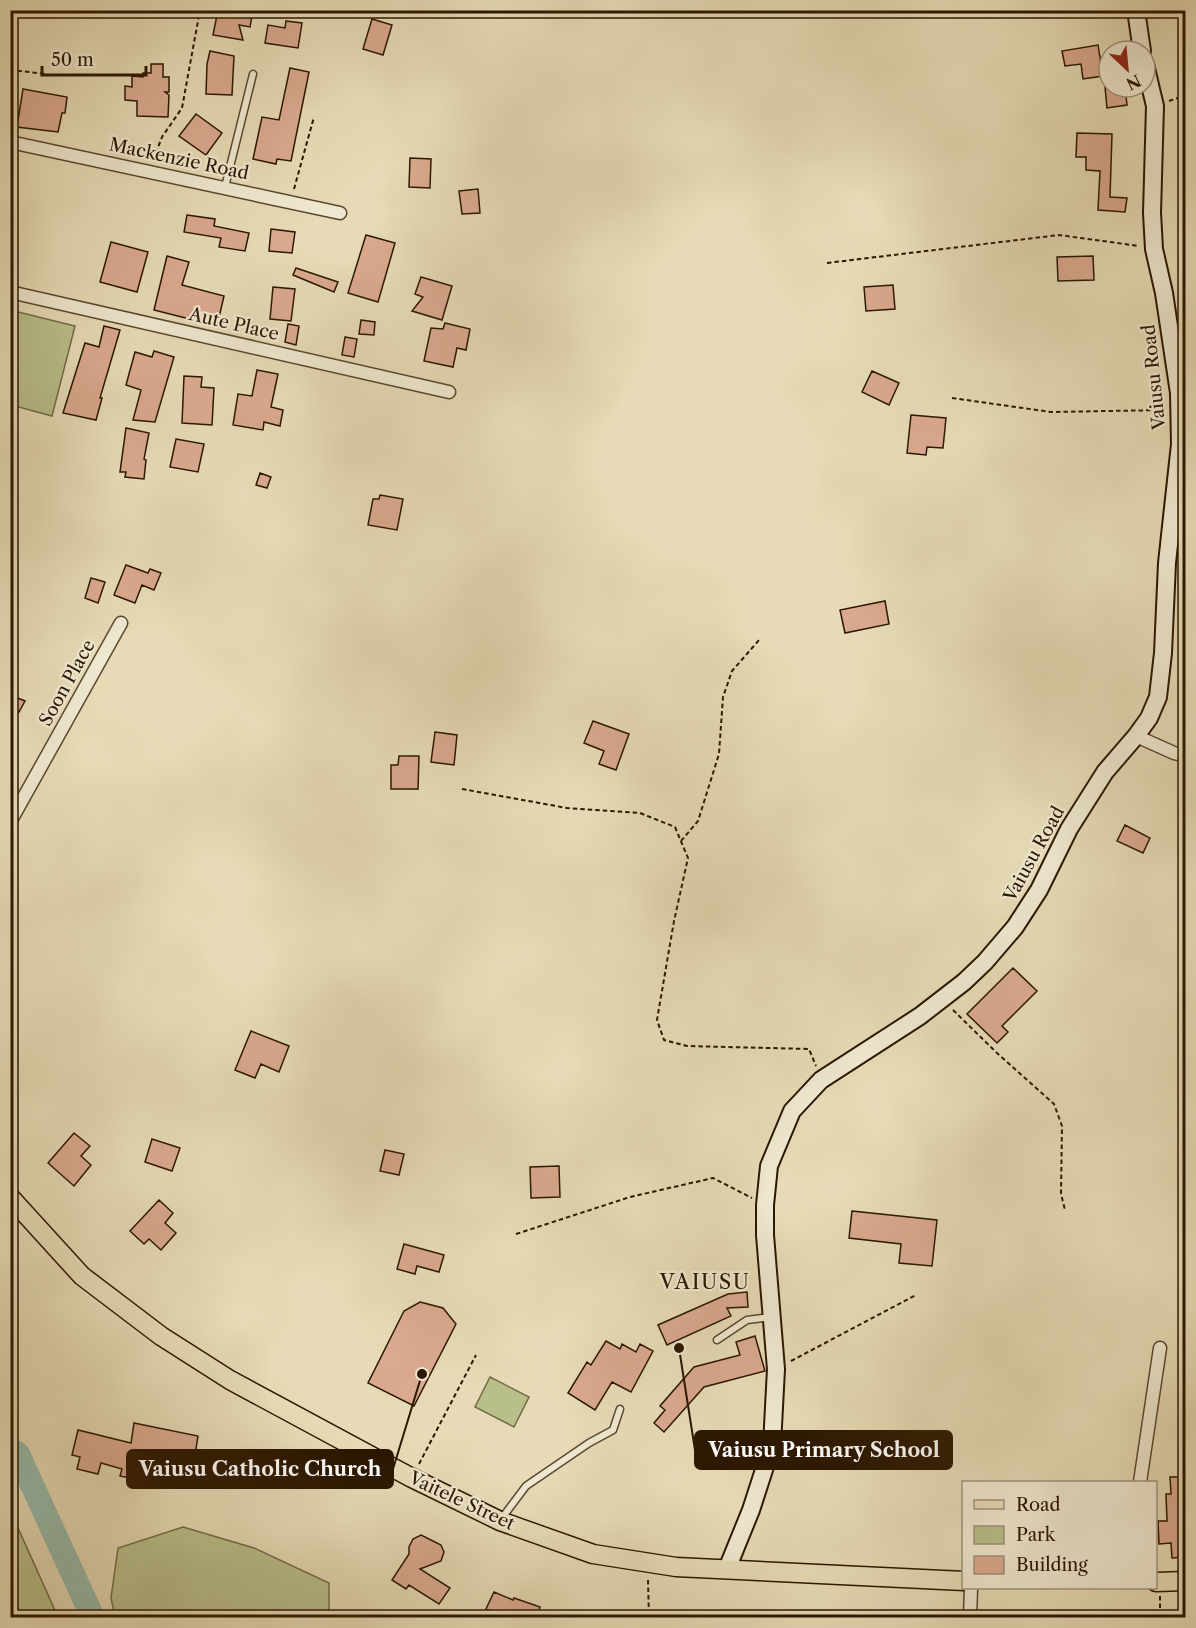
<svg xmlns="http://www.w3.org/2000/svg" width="1196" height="1628" font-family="'Libre Caslon Text',serif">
<rect width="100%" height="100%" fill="#e6dbb6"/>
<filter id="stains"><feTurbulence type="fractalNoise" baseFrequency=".00333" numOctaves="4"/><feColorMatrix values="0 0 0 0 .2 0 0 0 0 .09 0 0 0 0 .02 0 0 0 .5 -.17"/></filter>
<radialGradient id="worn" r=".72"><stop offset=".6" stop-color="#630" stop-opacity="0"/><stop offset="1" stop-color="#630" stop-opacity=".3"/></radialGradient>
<path fill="#b8bf8b" stroke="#726b46" stroke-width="1.5" d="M10,310L75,326L52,416L11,405Z
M490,1377L529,1397L514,1427L475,1407Z
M11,1453L18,1454L14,1519L58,1617H11Z
M183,1527L254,1548L329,1583V1617H115L111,1598L118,1548Z"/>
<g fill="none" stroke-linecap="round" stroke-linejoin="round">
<path stroke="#97bbab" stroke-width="24" d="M10,1449L18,1454L93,1618"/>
</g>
<path fill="#daa98f" stroke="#2b1700" stroke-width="1.5" d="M218,10H253L250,27L239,25L243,40L213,35Z
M372,19L392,25L383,55L363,49Z
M286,21L302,23L298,48L265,43L268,25L285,28Z
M1098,45L1103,76L1083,79L1081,64L1065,66L1062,51Z
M210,51L234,56L232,95L206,94L207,64Z
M151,64H163V77H169V92H165L169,95L168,117L137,116V101L125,100V86L132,87V76L143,77V73H151Z
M290,68L309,72L291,161L277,159L276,164L253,159L262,117L279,120Z
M1105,87H1125L1127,105L1107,108Z
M23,89L67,97L65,113H62L58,132L17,127Z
M196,114L222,133L206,155L179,136Z
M1077,133L1112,134L1110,197L1127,198L1125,212L1098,210L1100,171L1086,170V157H1076Z
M410,158L431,159L430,188L409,187Z
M478,189L480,213L462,214L459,191Z
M187,215L215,219L214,226L249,233L245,251L219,247L221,238L184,232Z
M271,229L295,232L292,253L269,251Z
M366,235L395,243L378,302L348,293Z
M111,242L148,252L137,292L100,282Z
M167,256L189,262L182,285L224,296L217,326L154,310Z
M1093,256L1094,280L1058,281L1057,257Z
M296,268L338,282L334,292L293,275Z
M421,277L452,286L442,320L412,311L423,297L415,294Z
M893,285L895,309L866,311L864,287Z
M273,287L295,289L291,321L270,319Z
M361,320L375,322L374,335L359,334Z
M445,323L470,329L466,350L457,348L453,367L424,361L431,328L443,329Z
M288,324L299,326L296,345L285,342Z
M104,326L120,330L100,398H102L96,420L63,413L85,343L99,347Z
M345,337L357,339L354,357L342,355Z
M154,351L174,357L155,422L133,420L141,390L126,385L135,352L152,357Z
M257,370L278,374L271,407L283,410L280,426L264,422L263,430L233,425L238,394L252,396Z
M872,371L899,383L889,405L862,392Z
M184,376L202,377L201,387L214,388L212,425L182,423Z
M911,415L946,418L943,448L927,447L926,455L907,453Z
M126,428L149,433L144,459L146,460L144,479L125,477L126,472H120Z
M176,439L204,444L198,472L170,467Z
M260,473L271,477L267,488L256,485Z
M380,495L403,499L397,530L368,525L373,499H379Z
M126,565L148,573L150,569L161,573L154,590L142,585L135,603L114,595Z
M91,578L105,582L98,603L85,598Z
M885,601L889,624L845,633L840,610Z
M10,695L25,701L19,712L10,708Z
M593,721L629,734L616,770L599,764L604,751L584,743Z
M435,732L457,735L454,765L431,762Z
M399,756H419L418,789H391V765H398Z
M1125,825L1150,838L1143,853L1117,841Z
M1013,968L1037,991L1002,1026L1008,1032L997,1043L967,1014Z
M251,1031L289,1046L279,1072L261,1064L255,1078L235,1070Z
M74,1133L90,1146L81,1156L91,1165L74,1186L48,1163Z
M152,1139L180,1148L172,1171L145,1162Z
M385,1150L404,1154L399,1175L380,1171Z
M559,1166L560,1197L531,1198L530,1167Z
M159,1200L173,1213L165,1223L176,1233L161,1250L149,1239L144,1244L130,1231Z
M852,1211L937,1220L932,1266L899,1263L901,1244L849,1238Z
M404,1244L444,1255L439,1272L417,1266L415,1274L397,1269Z
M747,1292L748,1307L727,1308L731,1316L667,1345L658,1325L728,1294Z
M420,1302L443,1308L456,1324L414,1406L368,1383L404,1311Z
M755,1336L765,1371L704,1387L664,1432L654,1423L665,1410L660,1406L694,1367L740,1355L736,1342Z
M606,1341L620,1349L622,1344L636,1352L640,1344L653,1351L631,1392L612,1382L595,1410L568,1393L587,1362L591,1365Z
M134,1423L198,1436L194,1461L185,1459L182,1476L137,1468L135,1479L120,1476L122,1469L101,1463L98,1474L77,1469L80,1457L72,1455L78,1430L131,1443Z
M1170,1477H1185V1557L1172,1558L1171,1543L1159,1544L1158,1521H1167L1166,1494H1171Z
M421,1535L441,1545L444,1552L441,1561L420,1569L450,1588L439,1604L409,1585L406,1589L392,1580L409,1554V1547L413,1539Z
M494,1592L513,1600L514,1598L540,1607L537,1617H504L486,1609Z"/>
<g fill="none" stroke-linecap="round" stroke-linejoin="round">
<g stroke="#5a482e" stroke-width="9">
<path id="lane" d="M225,187L253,74
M717,1340L747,1320L771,1317
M502,1518L526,1486L589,1443L613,1430L620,1409"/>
</g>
<g stroke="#5a482e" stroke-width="15">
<path id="street" d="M10,142L340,213
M10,292L449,392
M1136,736L1174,753L1186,756
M10,822L121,623
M1140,1482L1160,1348
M970,1618L971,1588"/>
</g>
<g stroke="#2b1700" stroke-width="20">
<path id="secondary" d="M1136,10L1142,51
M727,1569L751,1510L772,1445L776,1369L765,1235V1205L769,1166L792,1111L821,1080L920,1016L964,982L985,962L1015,927L1039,890L1069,829L1105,772L1136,736L1149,718L1158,697L1163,653L1167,563L1180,444L1179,393L1164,293L1154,249L1152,213L1155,106L1145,64"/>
</g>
<g stroke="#2b1700" stroke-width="21">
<path id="primary" d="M10,1197L82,1276L161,1336L230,1380L412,1478L500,1521L593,1554L676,1567L964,1581
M1156,1582L1186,1581"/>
</g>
<path stroke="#2b1700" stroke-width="2" stroke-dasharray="4.5 3" stroke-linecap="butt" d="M926,10L953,16L1122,14
M10,70L47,74
M1169,101L1186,95
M153,160L162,137L182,108L200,10
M294,189L314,117
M827,263L1059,235L1139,246
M952,398L1051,412L1165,410
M462,789L567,808L640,813L675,827L688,858L674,921L657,1020L664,1040L687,1046L809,1049L816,1066
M681,841L698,821L719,754L723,697L732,671L759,640
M953,1010L997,1053L1054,1104L1062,1126L1061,1194L1065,1210
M516,1234L630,1197L713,1178L752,1198
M791,1361L916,1295
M419,1464L476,1355
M648,1580L649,1618
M1160,1596V1618"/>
<use href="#lane" stroke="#efe8d0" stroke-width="6"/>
<use href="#street" stroke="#efe8d0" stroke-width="12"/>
<use href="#secondary" stroke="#efe8d0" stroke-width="16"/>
<use href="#primary" stroke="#e6dbb6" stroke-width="18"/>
</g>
<g text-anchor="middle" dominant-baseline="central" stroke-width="4.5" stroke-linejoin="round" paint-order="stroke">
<g font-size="18" fill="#2b1700" stroke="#efe8d0">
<text transform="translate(179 159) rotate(12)">Mackenzie Road</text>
<text transform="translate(234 324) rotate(13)">Aute Place</text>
<text transform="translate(1154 377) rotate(-96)">Vaiusu Road</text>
<text transform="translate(67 683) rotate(-61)">Soon Place</text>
<text transform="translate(1034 854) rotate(-61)">Vaiusu Road</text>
<text transform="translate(462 1501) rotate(25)">Vaitele Street</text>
</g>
<g font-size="21" letter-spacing="1.5" fill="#2b1700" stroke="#efe8d0">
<text x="705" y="1281">VAIUSU</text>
</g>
</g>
<path fill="none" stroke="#2b1700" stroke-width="2" d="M679 1348L695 1450M422 1374L393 1469"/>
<g fill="#2b1700" stroke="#efe8d0" stroke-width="2">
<circle cx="679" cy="1348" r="6"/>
<circle cx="422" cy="1374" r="6"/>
</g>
<g fill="#2b1700" stroke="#2b1700" stroke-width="2">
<rect x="695" y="1431" width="257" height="38" rx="6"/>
<rect x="127" y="1450" width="266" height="38" rx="6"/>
</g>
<g font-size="20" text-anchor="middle" font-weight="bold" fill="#fff">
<text x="824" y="1457">Vaiusu Primary School</text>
<text x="260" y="1476">Vaiusu Catholic Church</text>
</g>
<rect width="1196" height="1628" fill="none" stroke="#e6dbb6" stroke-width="36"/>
<rect x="12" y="12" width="1172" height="1604" fill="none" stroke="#2b1700" stroke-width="3"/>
<rect x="18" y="18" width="1160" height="1592" fill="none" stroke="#2b1700" stroke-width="1.5"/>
<rect x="962" y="1481" width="195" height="108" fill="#efe8d0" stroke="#a1947d" stroke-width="1.5"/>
<rect x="974" y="1500" width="30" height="9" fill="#e6dbb6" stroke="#a1947d" stroke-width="1.5"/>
<text x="1016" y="1511" font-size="18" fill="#2b1700">Road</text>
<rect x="974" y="1526" width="30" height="18" fill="#b8bf8b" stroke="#a1947d" stroke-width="1.5"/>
<text x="1016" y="1541" font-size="18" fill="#2b1700">Park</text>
<rect x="974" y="1556" width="30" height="18" fill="#daa98f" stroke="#a1947d" stroke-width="1.5"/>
<text x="1016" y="1571" font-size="18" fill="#2b1700">Building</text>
<g transform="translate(1127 69) rotate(154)"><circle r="28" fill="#efe8d0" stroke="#a1947d" stroke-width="1.5"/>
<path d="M0-4.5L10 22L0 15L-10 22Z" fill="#8f2418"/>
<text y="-9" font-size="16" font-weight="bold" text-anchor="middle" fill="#2b1700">N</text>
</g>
<path d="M42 66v9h104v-9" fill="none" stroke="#2b1700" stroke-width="3"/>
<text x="51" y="66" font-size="18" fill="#2b1700" stroke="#efe8d0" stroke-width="4.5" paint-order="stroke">50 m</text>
<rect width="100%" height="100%" filter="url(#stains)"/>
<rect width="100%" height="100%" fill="url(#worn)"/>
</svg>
